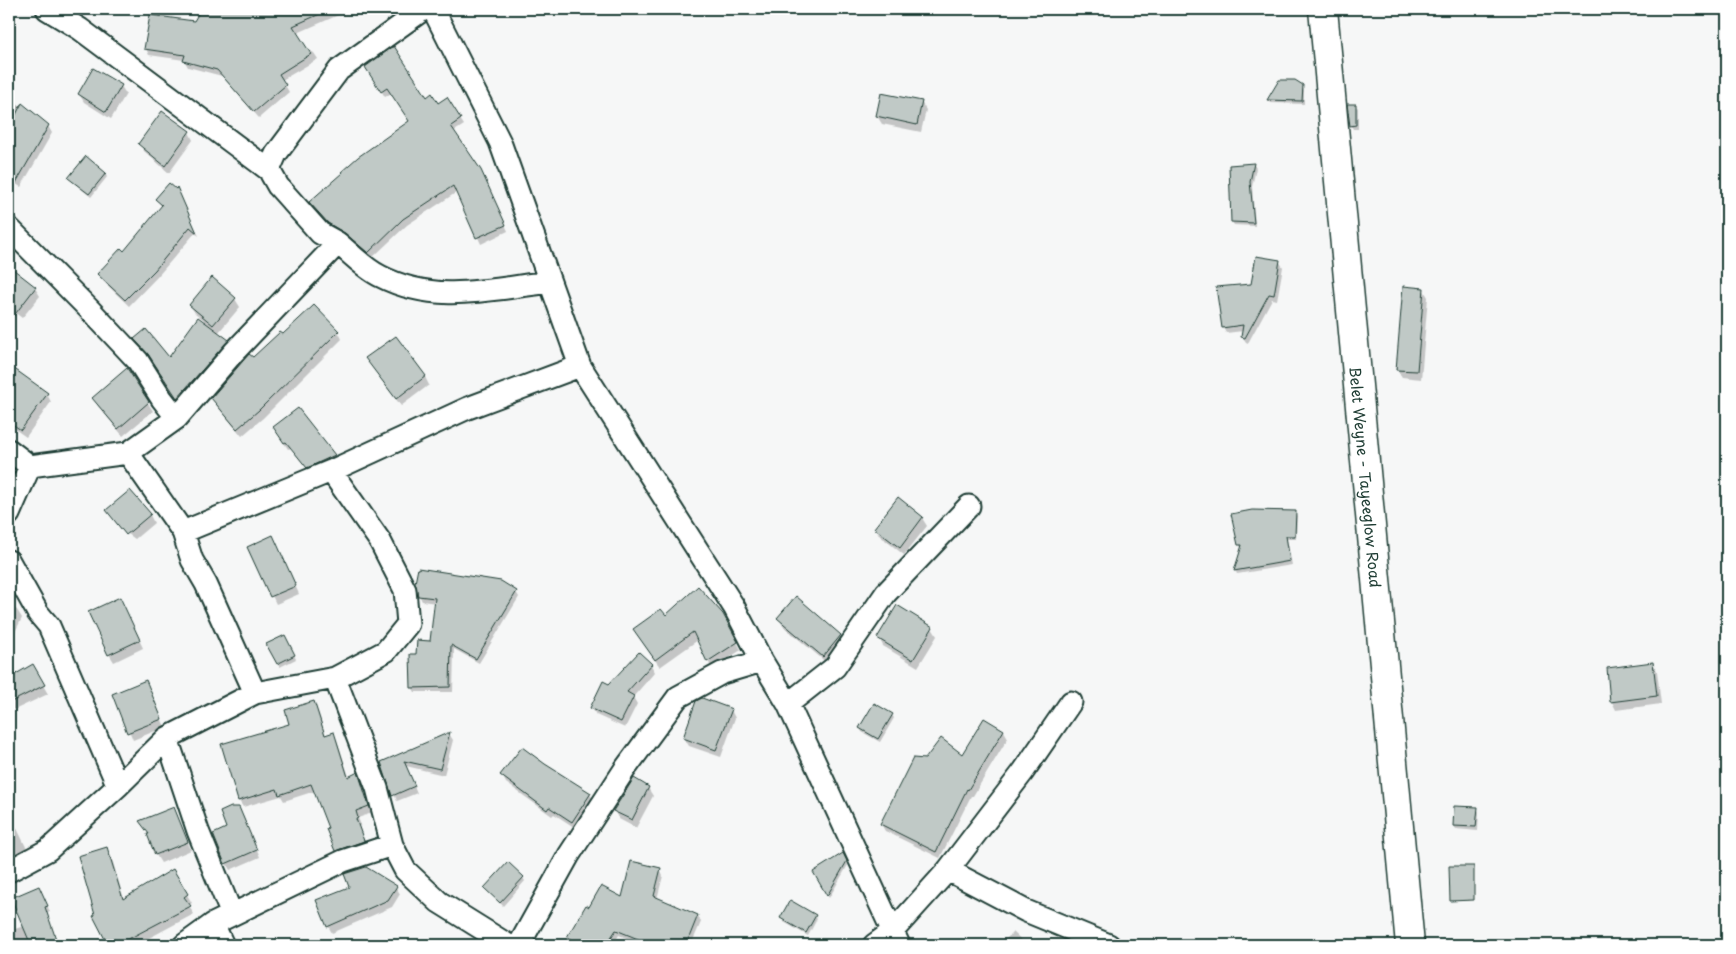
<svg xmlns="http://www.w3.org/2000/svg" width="1736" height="954" font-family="'Playpen Sans',sans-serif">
<rect width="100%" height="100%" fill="#f6f7f7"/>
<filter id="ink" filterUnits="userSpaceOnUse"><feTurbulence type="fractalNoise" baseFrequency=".02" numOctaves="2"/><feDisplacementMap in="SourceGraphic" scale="10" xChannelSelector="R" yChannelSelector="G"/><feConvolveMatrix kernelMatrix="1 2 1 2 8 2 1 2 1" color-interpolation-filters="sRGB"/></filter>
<g filter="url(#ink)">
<path fill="#0003" d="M203,9H241L314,53L318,59L282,80L289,92L259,118L222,76L188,67L184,60L149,55L146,49L194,23Z
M280,9H352L293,35Z
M367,67L438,104L460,119L464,125L453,132L484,179L508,231L481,244L457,192L407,225L372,258L351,240L333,229L314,208L311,202L410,122L392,93L385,97Z
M1280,81L1302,86L1304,90V104L1270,103L1268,100Z
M121,86L126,94L111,119L84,102L79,94Z
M882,94L921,102L926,110L921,132L882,124L877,116Z
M9,101L27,109L48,126L52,133L21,187L9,180Z
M1355,105L1358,108V129H1353L1351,125Z
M189,132L193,140L169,173L144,151L140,144Z
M86,158L105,174L107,177L91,197L72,181L70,178Z
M1254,165L1256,168L1252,187L1255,226L1234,225L1232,222L1230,166Z
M177,189L199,236L195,233L158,276L129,306L103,281L99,274L124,253L162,207L157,199Z
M1279,261L1283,267L1277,300L1272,299L1248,343L1246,342L1242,336L1243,331L1226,333L1223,328L1252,285Z
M17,274L35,288L40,296L22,318L9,308V284Z
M1423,289L1428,297L1421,379L1402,377L1397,370Z
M235,299L240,307L218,333L228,340L232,348L182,405L154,362L140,346L136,339L169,359L204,320L195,313L190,305Z
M338,331L342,339L263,418L242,436L217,406L212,398L253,359L283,336Z
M9,367L47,394L51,402L26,437L9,425Z
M372,367L425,377L429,385L401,406Z
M127,370L153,411L123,436L98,406L94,398Z
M298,410L334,456L338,463L311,474L291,448L288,449L278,434Z
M107,510L150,515L154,523L135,539L120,528Z
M1295,513L1297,516L1296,539H1287L1292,565L1237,574L1235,570L1242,549L1239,544Z
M922,518L927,526L904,555L880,536L875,528Z
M277,545L299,594L276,604L249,547Z
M516,592L519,597L479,663L454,649L453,692H415L412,687L417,655L431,643L436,603L422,601L419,595Z
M9,605L17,610L22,618L9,644Z
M124,607L143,648L114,662L109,654Z
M665,617L727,623L741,650L712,669L698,640L660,667L639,637Z
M779,618L840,635L845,643L828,664L783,626Z
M932,628L937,636L918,667L883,646L879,638Z
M284,636L296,659L280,667L268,644Z
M9,654L14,662L10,669H9Z
M1653,663L1657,671L1661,704L1616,710L1612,702L1608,669Z
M651,665L655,672L633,697L637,704L625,728L596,715L592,708L609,685Z
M32,666L48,694L14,710L13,709L9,711V680Z
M146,682L165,727L133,740L114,694Z
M313,702L317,709L326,736L333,734L337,740L349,777L357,774L361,781L372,813L358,818L361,825L359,826L367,848L340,857L336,851L330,829L315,791L284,801L281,796L243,807L239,801L222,745L291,724Z
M731,710L735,718L721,757L689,746L684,738Z
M892,715L894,718L880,742L862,732L860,728Z
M984,719L1004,731L1008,738L973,796H971L940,858L885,831L881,824L926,761L962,756Z
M449,734L453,740L444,775L406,766L417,793L397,801L382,763Z
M544,765L590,794L594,801L577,829L554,814L552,816L506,783L502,775Z
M648,788L653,796L636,828L619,819L614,811Z
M1477,808L1479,812L1478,831L1456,829L1454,826Z
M174,809L191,850L161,863L156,855L150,835L141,822Z
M9,812L27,849L9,858Z
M243,816L260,857L230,870L226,863L227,829Z
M106,849L111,856L124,900L172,870L192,903L188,905L194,914L136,945H109L94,916L97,915Z
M843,855L848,865L829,898L814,873Z
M366,868L396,887L400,894L392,907L332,933L328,926Z
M660,870L663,876L657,899L698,916L701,922L691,945H644L619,935L613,945H564L586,907L590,909L622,899Z
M523,878L525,881L503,906L486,888Z
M42,893L50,912L47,913L57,945H9V931L24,926Z
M815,916L817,919L808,936L784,922L782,918Z
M1013,932L1027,945H1000Z"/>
<path fill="#c0c9c6" stroke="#1f3d34" d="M201,9H331L293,26L311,54L279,74L286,85L254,112L217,70L183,61L185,55L144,49L150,15L194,21Z
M394,46L427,97L432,93L438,103L447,97L461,119L451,126L481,170L506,225L476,238L453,186L403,219L368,253L346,234L328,223L309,202L342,173L341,172L358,157L409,121L387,88L381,92L365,67Z
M93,68L122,85L106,112L78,94Z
M1279,80H1295L1303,85L1302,101L1267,100Z
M881,93L922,101L917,125L876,116Z
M22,103L49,125L9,195V128Z
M1347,104H1356V125L1350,126Z
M162,111L190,131L165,166L138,144Z
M86,156L106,173L89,194L68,178Z
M1254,163L1250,182L1254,223L1231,222L1229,165Z
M169,183L176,189L177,187L197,233L190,227L155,270L125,300L97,274L121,248L124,251L162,205L155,199Z
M1256,256L1280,260L1274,295L1269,294L1245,338L1241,337L1243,325L1222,328L1216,287L1251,284Z
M9,266L36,287L9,322Z
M212,277L236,298L213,325L189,305Z
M1403,286L1424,288L1417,371L1396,370Z
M314,305L339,331L259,410L237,429L211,398L249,354L253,357L280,332L283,334Z
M198,317L229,340L177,398L148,354L134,339L146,329L169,357Z
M396,336L426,376L396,399L365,358Z
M9,365L48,393L21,430L9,422Z
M127,368L149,402L118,429L92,398Z
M298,408L335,455L307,468L286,442L284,443L273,427Z
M130,490L151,514L126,535L106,510Z
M898,497L923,517L900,548L874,528Z
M1252,510L1296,511L1295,536H1286L1290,561L1234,571L1242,545H1238L1231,514Z
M273,535L296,586L270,597L247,547Z
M418,568L501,581L517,591L476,659L451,645L450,687L411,688L410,654H416L417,640L430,641L435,598L418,596L415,583Z
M698,586L723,614L738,642L707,662L693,632L655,660L633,629L661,609L666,615Z
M796,596L841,635L823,657L777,618Z
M120,597L140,640L108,655L88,612Z
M897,605L933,627L913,660L877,638Z
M285,635L295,655L277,664L266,644Z
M639,652L652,664L627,692L634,696L621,722L590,708L603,681L609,684Z
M1653,662L1657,696L1610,702L1607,668Z
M33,664L45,685L9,703V678Z
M146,680L162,719L127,733L112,694Z
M702,698L732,709L716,750L683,738L696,701Z
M314,701L325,735L334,732L348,777L358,772L369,806L356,811L358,818L356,819L364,841L335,851L326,829L328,828L311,784L279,795L277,789L238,801L221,744L289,724L285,710Z
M874,703L893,714L878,739L859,728Z
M984,718L1004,730L968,790L967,789L936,852L880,824L913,758L925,759L941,738L962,754Z
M450,732L440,769L404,761L415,786L392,796L381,762Z
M522,747L545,764L591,793L572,822L549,807L547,810L500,775Z
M634,778L649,787L632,820L613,811Z
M1454,806L1478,807L1476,827L1453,826Z
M174,807L188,842L155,855L147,834H149L139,821Z
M231,807H239L257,850L225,864L213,834L226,828L220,812Z
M107,847L123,899L173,869L188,894L184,897L191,906L117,945H108L93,916L95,915L78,856Z
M843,853L847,861L827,896L813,872Z
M631,861L661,868L654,896L698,915L686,945H653L616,930L606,945H581L567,937L586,905L589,907L601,886L622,897Z
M508,862L524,877L500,903L484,888Z
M1449,866H1474V900L1450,901Z
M366,867L397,886L388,900L327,927L316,900L349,887L344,874Z
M39,886L48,906L45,907L58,945H31L11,898Z
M790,900L816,915L806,933L780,918Z"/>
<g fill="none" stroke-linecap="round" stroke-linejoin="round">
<g stroke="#1f3d34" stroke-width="25">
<path id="minor" d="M47,9L80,29L269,170
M433,9L500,142L580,366L734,607L762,661L788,704L899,945
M9,228L91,311L138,361L162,399L177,418L234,352L338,243C351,254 365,269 380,276C436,305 491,289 550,282
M338,243L320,233L278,186L269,170L276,154L339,70L424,9
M9,450L30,466L128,453L177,418
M128,453L183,532
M9,514L30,466
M9,561L38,613L49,626L118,786
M335,678L377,788L392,845L405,870L439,902L508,945
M255,693L206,584L192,560L183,532L331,471L468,408L580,366
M788,704L835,667L886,593L969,506
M167,738L255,693L335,678L386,651L408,624L405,590L380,541L331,471
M948,870L1026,911L1109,945
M9,871L48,850L118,786L167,738L198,831L232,915
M213,924L343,861L392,845
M184,945L213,924L223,945
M519,945L569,855L625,769L678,697L722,673L762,661
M874,945L893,931L948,870L1023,772L1071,702"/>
</g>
<g stroke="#1f3d34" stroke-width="31">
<g id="secondary">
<path id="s1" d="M1323,9L1410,945"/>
</g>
</g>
<use href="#minor" stroke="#fff" stroke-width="21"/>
<use href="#secondary" stroke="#fff" stroke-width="28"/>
</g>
</g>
<g text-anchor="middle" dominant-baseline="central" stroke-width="5" stroke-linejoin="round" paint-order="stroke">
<g font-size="15" fill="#1f3d34" stroke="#fff">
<text stroke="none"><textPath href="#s1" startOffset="470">Belet Weyne - Tayeeglow Road</textPath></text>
</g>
</g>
<rect width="1736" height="954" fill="none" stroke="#fff" stroke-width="30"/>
<rect x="15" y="15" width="1706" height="924" fill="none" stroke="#1f3d34" stroke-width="2" filter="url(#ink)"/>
</svg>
